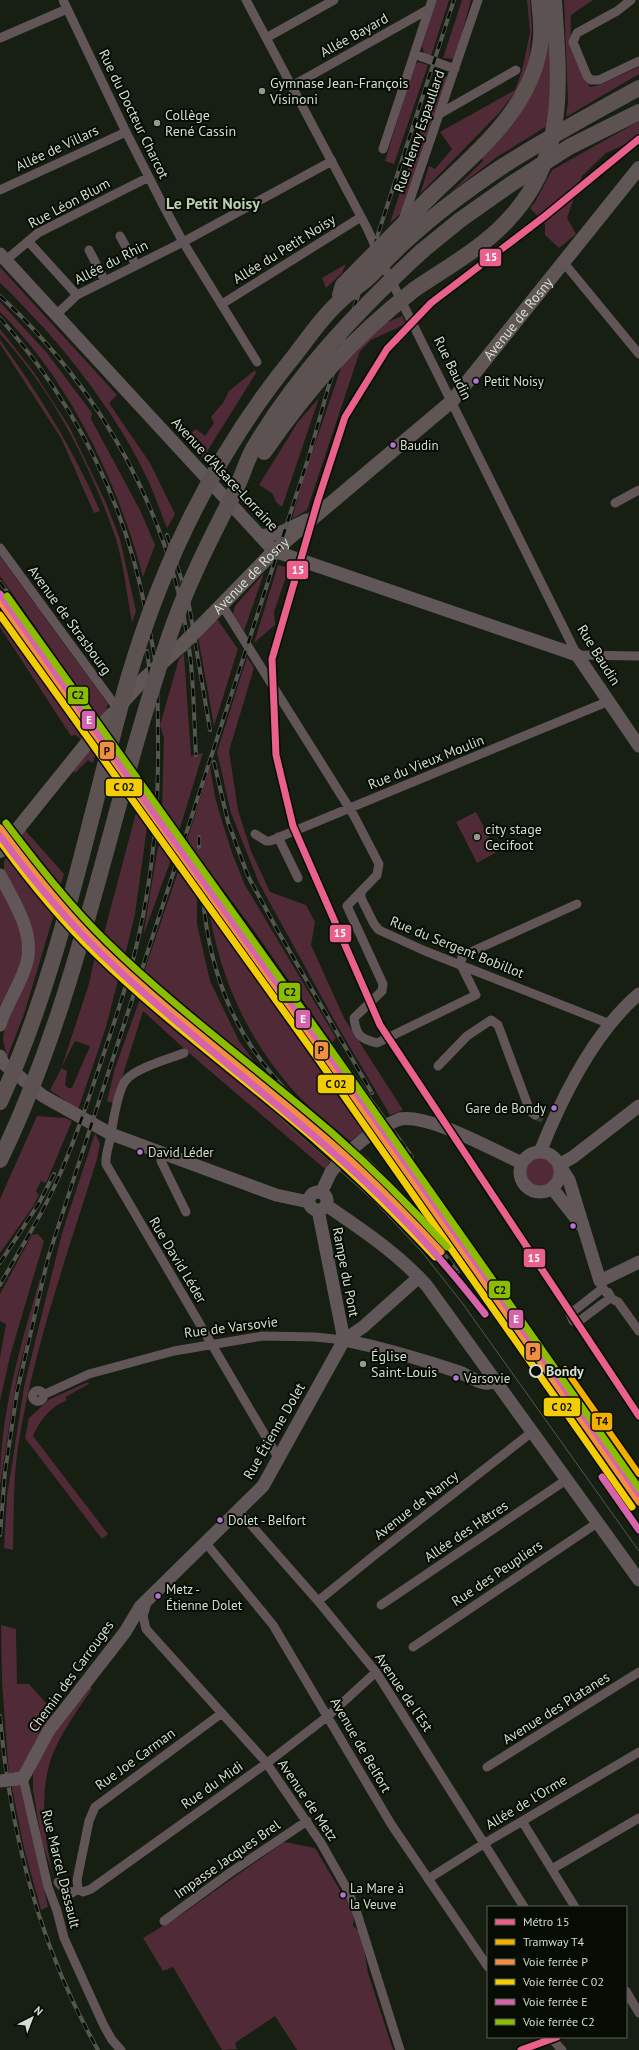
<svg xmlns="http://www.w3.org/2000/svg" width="639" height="2050" font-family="'PT Sans',sans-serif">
<rect width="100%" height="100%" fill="#161f12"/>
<path fill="#502a36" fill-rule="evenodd" d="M436,0H449L431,56L424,53L422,46Z
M462,0H471L455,59L443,58Z
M527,0H530L532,28L529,60L522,83L500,112L420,194L429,166L435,169L452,149L440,132L515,90L522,71L530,32Z
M564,0H593L571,15C569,47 576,60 590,87L599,85L639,67V74L566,117L568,102Z
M545,3L551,41L550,124L497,157L450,193L483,161L481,156L525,105Z
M418,62L428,65L394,164L385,161L414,66Z
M440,69L447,77L407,208L390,223Z
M639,121V138L606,153L582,176L567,218L576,234L559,248L545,235V224L530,208L535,202L552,170Z
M346,264L342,273L326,288L322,278Z
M0,267L117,395L109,403L150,463L175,514L167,528C161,513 155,496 148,480C122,425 85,375 45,329C30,314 16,297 0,283Z
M0,302L47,353L92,413L91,419L141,512L155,545L143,577C119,485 69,379 0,312Z
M402,316L406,324L371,340L360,351L307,510L292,519L303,479L345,356L374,328Z
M0,329L33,371L70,428L106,503L120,539L136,611L132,623C127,596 124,566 116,539C91,466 53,391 0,334Z
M0,340C39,394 74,450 100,511L94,513L61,438L0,344Z
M255,370L256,373L203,458L186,437L196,429L205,436L214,423L211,417L223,403L229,391Z
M319,398L282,507L276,502L272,493L259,485L298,422Z
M0,556L108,704L105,713L99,718L0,576Z
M278,565L289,568L274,612L275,625L254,643Z
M264,573L244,631L233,614L235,606Z
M0,606L88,731L81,739L75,735L71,736L0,627Z
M217,619L238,649L214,726L198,636Z
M184,654L191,756L203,753L179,831L162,809L164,738L160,725L179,659Z
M247,657L254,668L229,751L238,810L251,851L270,892L306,905L315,922L311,945L344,1018L403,1110L390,1115L337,1025L259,883L231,813L217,752Z
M94,742L98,745L93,763L88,760L75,773L72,770Z
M210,766L215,797L222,821L232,853L245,885L336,1038L332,1042L252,928L187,841Z
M137,809L148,820L135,914L123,963L102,941Z
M476,812L497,852L477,863L456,822Z
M25,830L64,874L57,896L16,844Z
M160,835L173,854L143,936Z
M9,854L55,911L24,1014L7,1058L3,1040L5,1022L33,961L4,872V861Z
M181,863L197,886V924L210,981L239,1041L259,1068L345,1147L342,1149L142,978Z
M0,887C29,941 30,951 0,1006Z
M207,899L369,1128L350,1141C330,1124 308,1108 291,1088C243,1032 218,972 207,899Z
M95,957L118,980L106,1027L78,1110L50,1090L61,1069L88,987ZM75,1041L90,1046L72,1088H68L65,1085L67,1071L61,1068Z
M141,996L244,1085L330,1163L325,1169L189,1053L143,1011L114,1103L107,1101L115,1068Z
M37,1116L65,1118L72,1121L46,1183L41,1181L36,1191L39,1195L32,1208L0,1253V1199Z
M95,1133L100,1144L97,1159C68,1253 33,1349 18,1447C13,1481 14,1516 13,1550L4,1548L7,1496L24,1387L62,1233Z
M526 1172a14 14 0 1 1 28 0a14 14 0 1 1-28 0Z
M38,1234L44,1241L10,1356L0,1401V1357L6,1324L0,1321V1294L32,1235Z
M40,1279L42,1281L17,1377L0,1485C0,1414 20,1347 40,1279Z
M88,1382L89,1384L65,1397L67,1400C50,1407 40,1420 33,1436L108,1534L102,1539L25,1438L29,1418L50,1399Z
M1,1625L16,1629L17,1684H29L54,1712L25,1764L17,1774L9,1776L2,1682Z
M90,1687L92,1689C78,1709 64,1729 54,1751C38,1788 44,1841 54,1878L42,1842L33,1790V1773L51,1734Z
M11,1783L19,1784L22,1789L48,1907L41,1910L24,1848Z
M284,1842L315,1848L354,1914L353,1926L361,1933L368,1973L393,2050H297L275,2016L235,2043L237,2049L222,2050L173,1967L163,1971L143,1938L181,1915Z"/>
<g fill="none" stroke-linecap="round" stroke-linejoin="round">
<path stroke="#323c2e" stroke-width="9" stroke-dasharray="9 4.5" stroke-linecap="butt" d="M535,1115L546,1120"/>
<path stroke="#615558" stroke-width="9" d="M63,0L126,132L163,205L183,242L257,362
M246,0L367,228L386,270L577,655L639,656
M631,0L617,11L577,33L573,42L587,76L591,80H599L639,61
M0,38L67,9
M266,38L334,0
M414,54L455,69
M292,86L429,9
M441,113L516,70
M383,149L432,0
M0,190L126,132
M403,220L478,0
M120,236L136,265
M28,241L77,295
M89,250L105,281
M6,260L38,233L149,177
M564,263L639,354
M222,304L361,217
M56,315L77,295L183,242L332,161
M615,503L639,490
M0,548L117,708
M222,605L353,814L379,864L377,875L347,906L383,984L382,991L354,1018C356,1036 361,1039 377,1043L476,995L461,965L462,956L577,904
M255,834L266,841H270L609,701
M278,837L298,878
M361,893V898L374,924L379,930L425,951L610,1024
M184,1053C169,1059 136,1068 126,1080C118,1089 113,1122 111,1134C110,1144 105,1153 106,1164L279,1459
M438,1066L467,1036L491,1020L498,1025L530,1111L535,1115
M161,1153V1161L186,1212
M603,1288L610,1298L578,1322L573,1321L570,1314Z
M608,1292L612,1299L618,1302L639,1331
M32.5 1396a5.5 5.5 0 1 1 11 0a5.5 5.5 0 1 1-11 0Z
M43,1395L89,1374L174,1351L263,1336L315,1337L344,1340
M238,1510L318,1601L376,1672L524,1907
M205,1542L273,1625L391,1824L488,1967
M318,1601L376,1554L532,1432
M147,1603L143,1616L146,1629L265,1761L321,1843L347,1889L357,1913L400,2050
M381,1605L566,1480
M413,1647L597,1523
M487,1767L639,1672
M23,1778L48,1887L57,1911L64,1938L104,2026L112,2040L121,2050
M522,1821L575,1907
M552,1869L639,1818
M428,1879L485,1843L639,1752
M58,1882L63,1888L72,1893L78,1889L83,1892L91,1889L267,1763L328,1716L376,1672
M78,1889L77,1880L89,1821L95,1807L222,1713
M164,1921L231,1872L307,1821
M626,1991L639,2013
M550,2037L562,2050"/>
<path stroke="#625758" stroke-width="13" d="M0,254L274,551L577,655L639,746
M259,535C277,537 290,528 306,520
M0,875C14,902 36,934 26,965C20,986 6,1004 0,1025
M0,1056L3,1063L43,1096L111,1134L276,1195L309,1202
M400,1119C430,1114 492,1150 522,1163
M520 1172a20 20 0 1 1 40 0a20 20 0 1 1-40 0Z
M540,1152C562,1097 594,1032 639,994
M559,1165L573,1157L639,1106
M560,1166L569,1180L600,1281L639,1262
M552,1188L582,1226
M309 1201a9 9 0 1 1 18 0a9 9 0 1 1-18 0Z
M321,1193L331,1172
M326,1205C361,1229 399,1254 427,1286L639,1580
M318,1210L344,1340
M344,1340C383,1348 421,1359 459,1372C470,1376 484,1388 495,1381
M16,1779L23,1778L49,1730L125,1632L140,1607L263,1486L344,1340L363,1327L419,1277"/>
<g stroke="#5f5655" stroke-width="14">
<path id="s1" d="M201,626L274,551L452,401L639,168"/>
<path d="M121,704L144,679L181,646"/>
<path d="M0,851L91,738"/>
</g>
<path stroke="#5b5251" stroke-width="16" d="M430,197C476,152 536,106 541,37C542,25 540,12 539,0
M422,251L460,220L511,184
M415,289C446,268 482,248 507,221C569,156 559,81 554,0"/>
<path stroke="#565650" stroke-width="1" d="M195,1036L286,1123L373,1200L422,1252L463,1304L639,1551"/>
<g stroke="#565650" stroke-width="4">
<path id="rail" d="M0,296C101,389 173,518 190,655C194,688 194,722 196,755
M0,318C73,401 124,499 145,608C149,628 154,649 156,669C158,693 158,718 158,742C159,816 151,892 132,964C124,994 114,1023 104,1053C89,1097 75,1142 55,1185C40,1219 18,1252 0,1285
M167,535L188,599L210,730
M0,582L143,785L412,1157
M147,651L151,681
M214,762L228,822L248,876L279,933L372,1093
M199,837V847
M203,898C210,978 238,1045 297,1101C322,1124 349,1143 373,1166C405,1198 430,1237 458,1272
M0,1263L39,1203L54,1174
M0,1535L5,1472L17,1392L48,1258L309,456L329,385L454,0
M0,1716C10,1834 39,1946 98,2050"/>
</g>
<use href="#rail" stroke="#060c03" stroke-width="2.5" stroke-dasharray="8" stroke-linecap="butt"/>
<path stroke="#625758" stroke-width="13" d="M331,1172C350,1148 371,1130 400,1119
M0,1781L16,1779"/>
<path stroke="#5f5655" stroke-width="14" d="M181,646L201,626
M91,738L112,714"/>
<path stroke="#5b5251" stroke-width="16" d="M511,184L569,147L639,112
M340,295L343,285L430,197
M264,452C309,387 352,338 415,289
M0,1102C62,967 88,818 129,676C164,558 217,450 295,355C309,337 322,317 339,302C348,293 359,286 368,278C382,265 394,251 408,239C437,212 470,188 503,166C547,138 593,113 639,88
M0,1160C80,995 109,813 168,640C185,589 210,539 235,491C242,477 246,462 253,449C297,374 359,309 422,251"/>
<g stroke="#060c03" stroke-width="10">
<path id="rail-1" d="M0,601L322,1051L639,1502
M0,828C31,870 64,911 101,948C171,1016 251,1074 325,1138C366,1173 404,1212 441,1252"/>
</g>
<g stroke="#060c03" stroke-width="10">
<path id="rail-2" d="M0,615L316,1056L632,1507
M0,841C29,881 61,920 96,954C167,1023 247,1080 321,1145C361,1180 399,1218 435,1257"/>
</g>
<g stroke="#060c03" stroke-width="10">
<path id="rail-3" d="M0,594L142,796L373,1116L639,1494
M0,836C34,882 71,926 113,965C206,1053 313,1126 402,1218C432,1248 459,1281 485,1314
M602,1477L639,1530"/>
</g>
<g stroke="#060c03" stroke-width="10">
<path id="rail-4" d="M7,596L329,1047L639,1488
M6,823C38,865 70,906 108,943C178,1011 257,1068 331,1132C372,1168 410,1206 447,1247"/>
</g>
<use href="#rail-1" stroke="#f28e42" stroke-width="7"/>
<use href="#rail-2" stroke="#f2cc05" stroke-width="7"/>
<use href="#rail-3" stroke="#d663ac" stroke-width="7"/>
<use href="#rail-4" stroke="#8cbc00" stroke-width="7"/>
<g stroke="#060c03" stroke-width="9">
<path id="tram-1" d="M565,1369L639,1474"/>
</g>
<use href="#tram-1" stroke="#f2af00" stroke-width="6"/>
<g stroke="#060c03" stroke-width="10">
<path id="metro-1" d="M639,139L545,216L431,303L387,349L345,417L318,500L272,659L276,755L293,826L380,1025L639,1416
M521,2050L557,2037"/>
</g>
<use href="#metro-1" stroke="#e8608b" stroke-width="7"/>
</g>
<g fill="#919b8c" stroke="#060c03" stroke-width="1.5">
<circle cx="262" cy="91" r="4"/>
<circle cx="157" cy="123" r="4"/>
<circle cx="477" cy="837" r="4"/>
<circle cx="363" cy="1364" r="4"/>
</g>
<g fill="#b673d3" stroke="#060c03" stroke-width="1.5">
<circle cx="476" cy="381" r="3.5"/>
<circle cx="393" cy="445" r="3.5"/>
<circle cx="554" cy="1108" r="3.5"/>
<circle cx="140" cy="1152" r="3.5"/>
<circle cx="573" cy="1226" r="3.5"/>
<circle cx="456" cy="1378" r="3.5"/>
<circle cx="220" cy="1520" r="3.5"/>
<circle cx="158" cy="1596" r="3.5"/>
<circle cx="343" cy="1895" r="3.5"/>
</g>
<circle fill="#060c03" stroke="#d3dece" stroke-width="2" cx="536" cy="1371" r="6"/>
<g text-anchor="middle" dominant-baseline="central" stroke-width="4" stroke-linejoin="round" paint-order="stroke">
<g font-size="13" fill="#d3dece" stroke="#060c03" text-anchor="start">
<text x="484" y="381">Petit Noisy</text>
<text x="400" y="445">Baudin</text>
<text x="546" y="1108" text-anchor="end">Gare de Bondy</text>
<text x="148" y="1152">David Léder</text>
<text x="464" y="1378">Varsovie</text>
<text x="228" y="1520">Dolet - Belfort</text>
<text x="166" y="1589">Metz -<tspan x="166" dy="16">Étienne Dolet</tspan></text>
<text x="350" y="1888">La Mare à<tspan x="350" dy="16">la Veuve</tspan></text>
</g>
<g font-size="14" fill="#d3dece" stroke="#060c03">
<text transform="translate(354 35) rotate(-29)">Allée Bayard</text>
<text transform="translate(134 114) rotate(64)">Rue du Docteur Charcot</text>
<text transform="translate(419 131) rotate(-71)">Rue Henry Espaullard</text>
<text transform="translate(57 148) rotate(-25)">Allée de Villars</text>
<text transform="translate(69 203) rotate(-28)">Rue Léon Blum</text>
<text transform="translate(284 249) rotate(-32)">Allée du Petit Noisy</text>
<text transform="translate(111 262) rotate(-27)">Allée du Rhin</text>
<text stroke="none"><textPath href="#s1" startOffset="443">Avenue de Rosny</textPath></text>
<text transform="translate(453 368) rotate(64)">Rue Baudin</text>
<text transform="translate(225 474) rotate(47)">Avenue d'Alsace-Lorraine</text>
<text stroke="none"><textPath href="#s1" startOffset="71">Avenue de Rosny</textPath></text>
<text transform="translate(70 620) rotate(54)">Avenue de Strasbourg</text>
<text transform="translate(599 655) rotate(58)">Rue Baudin</text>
<text transform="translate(426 762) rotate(-22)">Rue du Vieux Moulin</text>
<text transform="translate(457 947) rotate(22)">Rue du Sergent Bobillot</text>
<text transform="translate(178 1260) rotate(59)">Rue David Léder</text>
<text transform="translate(346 1272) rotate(79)">Rampe du Pont</text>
<text transform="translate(231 1327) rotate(-7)">Rue de Varsovie</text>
<text transform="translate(274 1431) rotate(-60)">Rue Étienne Dolet</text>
<text transform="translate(416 1505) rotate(-38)">Avenue de Nancy</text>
<text transform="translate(466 1531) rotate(-34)">Allée des Hêtres</text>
<text transform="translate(497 1573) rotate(-34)">Rue des Peupliers</text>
<text transform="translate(71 1676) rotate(-54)">Chemin des Carrouges</text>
<text transform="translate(404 1692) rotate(56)">Avenue de l'Est</text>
<text transform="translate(556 1708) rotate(-32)">Avenue des Platanes</text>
<text transform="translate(361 1745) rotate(60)">Avenue de Belfort</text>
<text transform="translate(135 1759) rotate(-36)">Rue Joe Carman</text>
<text transform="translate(212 1785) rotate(-35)">Rue du Midi</text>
<text transform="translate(308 1800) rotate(56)">Avenue de Metz</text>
<text transform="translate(526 1802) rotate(-31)">Allée de l'Orme</text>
<text transform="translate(227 1859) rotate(-35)">Impasse Jacques Brel</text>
<text transform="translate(61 1869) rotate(76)">Rue Marcel Dassault</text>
</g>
<g font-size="14" fill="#d3dece" stroke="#060c03" text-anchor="start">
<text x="270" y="83">Gymnase Jean-François<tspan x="270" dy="16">Visinoni</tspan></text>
<text x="165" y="115">Collège<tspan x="165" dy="16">René Cassin</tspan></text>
<text x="485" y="829">city stage<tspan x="485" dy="16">Cecifoot</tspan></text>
<text x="371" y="1356">Église<tspan x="371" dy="16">Saint-Louis</tspan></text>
</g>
<g font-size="14" font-weight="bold" fill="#d3dece" stroke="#060c03" text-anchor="start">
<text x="546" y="1371">Bondy</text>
</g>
<g font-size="16" font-weight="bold" fill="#bbd0b1" stroke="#060c03">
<text x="213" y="203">Le Petit Noisy</text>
</g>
</g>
<g stroke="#060c03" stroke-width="1.5">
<rect x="479" y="248" width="23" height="19" rx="4" fill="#e8608b"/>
<rect x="286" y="560" width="23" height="20" rx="4" fill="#e8608b"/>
<rect x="67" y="686" width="22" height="19" rx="4" fill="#8cbc00"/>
<rect x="81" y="710" width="15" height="20" rx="4" fill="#d663ac"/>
<rect x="99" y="741" width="16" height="19" rx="4" fill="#f28e42"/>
<rect x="105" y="778" width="38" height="19" rx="4" fill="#f2cc05"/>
<rect x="329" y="924" width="23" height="19" rx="4" fill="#e8608b"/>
<rect x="278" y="982" width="23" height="20" rx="4" fill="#8cbc00"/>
<rect x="295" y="1009" width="16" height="20" rx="4" fill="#d663ac"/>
<rect x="314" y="1041" width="15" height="19" rx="4" fill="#f28e42"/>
<rect x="317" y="1074" width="38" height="20" rx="4" fill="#f2cc05"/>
<rect x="523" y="1248" width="23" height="20" rx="4" fill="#e8608b"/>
<rect x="488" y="1280" width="23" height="19" rx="4" fill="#8cbc00"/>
<rect x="508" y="1309" width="16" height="20" rx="4" fill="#d663ac"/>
<rect x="525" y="1342" width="16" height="19" rx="4" fill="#f28e42"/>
<rect x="543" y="1397" width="38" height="20" rx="4" fill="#f2cc05"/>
<rect x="591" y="1412" width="22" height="19" rx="4" fill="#f2af00"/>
</g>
<g font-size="11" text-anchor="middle" font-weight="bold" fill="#fff">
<text x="491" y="261">15</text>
<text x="298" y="574">15</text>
<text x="89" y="724">E</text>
<text x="340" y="937">15</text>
<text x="303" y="1023">E</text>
<text x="534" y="1262">15</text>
<text x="516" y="1323">E</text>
</g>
<g font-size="11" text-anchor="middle" font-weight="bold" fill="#111">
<text x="78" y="699">C2</text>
<text x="107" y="755">P</text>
<text x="124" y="791">C 02</text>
<text x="290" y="996">C2</text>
<text x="321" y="1054">P</text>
<text x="336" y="1088">C 02</text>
<text x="500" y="1294">C2</text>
<text x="533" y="1355">P</text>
<text x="562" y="1411">C 02</text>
<text x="602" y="1425">T4</text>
</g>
<rect x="487" y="1906" width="140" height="132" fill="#060c03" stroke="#586054"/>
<rect x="495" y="1919" width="20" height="6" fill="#e8608b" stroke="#586054"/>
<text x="523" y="1926" font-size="12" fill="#d3dece">Métro 15</text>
<rect x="495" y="1939" width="20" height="6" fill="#f2af00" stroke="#586054"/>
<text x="523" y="1946" font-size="12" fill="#d3dece">Tramway T4</text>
<rect x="495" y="1959" width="20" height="6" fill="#f28e42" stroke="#586054"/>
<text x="523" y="1966" font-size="12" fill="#d3dece">Voie ferrée P</text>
<rect x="495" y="1979" width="20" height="6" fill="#f2cc05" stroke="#586054"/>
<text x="523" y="1986" font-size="12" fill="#d3dece">Voie ferrée C 02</text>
<rect x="495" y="1999" width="20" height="6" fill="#d663ac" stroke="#586054"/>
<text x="523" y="2006" font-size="12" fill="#d3dece">Voie ferrée E</text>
<rect x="495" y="2019" width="20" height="6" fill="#8cbc00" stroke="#586054"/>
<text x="523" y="2026" font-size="12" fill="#d3dece">Voie ferrée C2</text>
<g transform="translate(32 2018) rotate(42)" stroke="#060c03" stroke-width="3" paint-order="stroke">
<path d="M0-3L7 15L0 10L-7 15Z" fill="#d3dece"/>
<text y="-6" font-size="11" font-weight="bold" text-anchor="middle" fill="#d3dece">N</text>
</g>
</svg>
